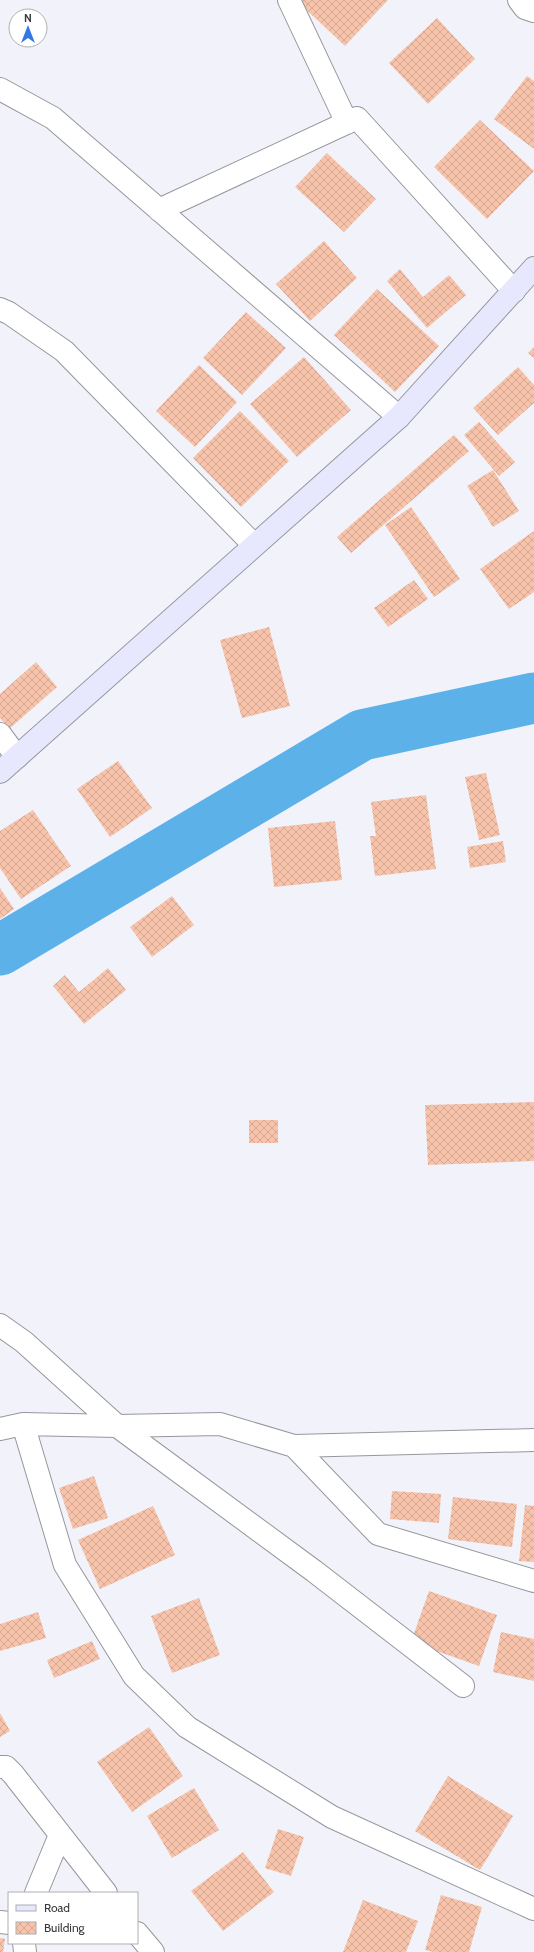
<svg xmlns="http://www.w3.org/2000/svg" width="534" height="1952" font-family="Cabin,sans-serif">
<defs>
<pattern id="building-cross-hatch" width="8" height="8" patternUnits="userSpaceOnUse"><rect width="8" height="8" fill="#f8c3ab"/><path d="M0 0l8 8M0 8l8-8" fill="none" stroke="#d5a894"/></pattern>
</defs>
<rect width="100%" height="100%" fill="#f2f3fa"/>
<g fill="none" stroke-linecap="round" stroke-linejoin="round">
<path stroke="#5db1e9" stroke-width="51" d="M0,950L362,735L534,698"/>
</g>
<path fill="url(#building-cross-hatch)" d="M300,0H388L345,46L298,2Z
M437,18L475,59L428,104L389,63Z
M527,76L534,81V149L494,119Z
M480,120L534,171L487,219L434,167Z
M327,153L376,199L344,232L295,187Z
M324,241L357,278L310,321L276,284Z
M400,269L423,297L449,275L466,295L427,328L387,281Z
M377,289L439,346L395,392L334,335Z
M246,312L286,348L242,395L203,358Z
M534,347V358L528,353Z
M304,357L351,410L297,457L250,404Z
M199,365L237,402L195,447L156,411Z
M518,367L534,385V403L498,435L473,408Z
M240,411L289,461L241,507L193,458Z
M479,422L515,462L499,476L464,435Z
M454,435L469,451L351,553L337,537Z
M493,470L519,511L493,527L467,486Z
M411,507L460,579L434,597L385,525Z
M534,531V592L509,609L480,569Z
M414,580L428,599L388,627L374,608Z
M269,627L290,706L242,718L220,640Z
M36,662L57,687L9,729L0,718V694Z
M118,761L152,808L110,837L77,789Z
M486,773L500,835L479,840L465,777Z
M426,795L436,869L375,876L370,836H376L371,802Z
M33,810L71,866L21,899L0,868V831Z
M335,821L342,880L274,887L268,828Z
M503,841L506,862L470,868L467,847Z
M0,888L14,909L0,919Z
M172,896L194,925L152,957L130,927Z
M108,968L126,990L84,1024L53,986L65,975L79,992Z
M534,1102V1161L428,1165L425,1105Z
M249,1120H278V1143H249Z
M94,1476L108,1518L73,1529L59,1488Z
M392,1491L441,1494L439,1523L390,1519Z
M453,1497L517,1504L512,1547L448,1539Z
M525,1505L534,1506V1562L519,1561Z
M153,1506L175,1555L100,1589L78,1540Z
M429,1591L497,1615L479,1666L411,1642Z
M199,1598L220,1655L172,1673L151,1616Z
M38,1612L46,1638L0,1651V1624Z
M501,1632L534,1639V1681L493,1672Z
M92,1641L100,1659L54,1678L47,1660Z
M0,1713L10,1731L0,1737Z
M149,1727L183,1776L132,1812L97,1762Z
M448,1776L513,1816L480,1870L415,1831Z
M194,1788L219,1830L172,1858L147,1816Z
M278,1829L304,1837L291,1876L265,1868Z
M243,1852L274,1892L223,1931L191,1891Z
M441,1895L482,1907L469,1952H434L425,1950Z
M363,1900L418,1921L406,1952H343Z
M0,1938L5,1939L3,1952H0Z"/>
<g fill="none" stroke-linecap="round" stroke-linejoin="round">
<g stroke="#96979d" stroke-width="24">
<path id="street" d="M289,0L347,123
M519,0L525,8L534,11
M0,89L53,118L399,417
M159,210L357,118L514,291
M0,309L9,313L64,351L254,545
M0,734L17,757
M0,1325L24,1342L117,1426L314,1571L463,1686
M23,1424L65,1565L134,1676L187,1727L332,1817L534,1909
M0,1429L23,1424L117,1426L220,1424L294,1446L378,1534L534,1581
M294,1446L534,1440
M0,1767H6L13,1774L106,1893
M36,1893L60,1835
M0,1922L9,1923
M137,1933L153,1952
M24,1943L25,1952"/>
</g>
<g stroke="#96979d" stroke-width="24">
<path id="secondary" d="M0,772L399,417L534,268"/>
</g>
<use href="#street" stroke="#fff" stroke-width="22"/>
<use href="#secondary" stroke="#e7e7fd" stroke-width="22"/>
</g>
<rect x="8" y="1892" width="130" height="52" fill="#ffffff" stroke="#afafb1"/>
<rect x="16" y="1905" width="20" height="6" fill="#e7e7fd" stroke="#afafb1"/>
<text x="44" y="1912" font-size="12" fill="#38383b">Road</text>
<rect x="16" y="1922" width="20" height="12" fill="url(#building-cross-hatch)" stroke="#afafb1"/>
<text x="44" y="1932" font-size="12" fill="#38383b">Building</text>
<g transform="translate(28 28)"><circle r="19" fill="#ffffff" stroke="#afafb1"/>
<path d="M0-3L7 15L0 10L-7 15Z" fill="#3577e4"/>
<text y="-6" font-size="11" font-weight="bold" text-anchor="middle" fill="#38383b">N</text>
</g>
</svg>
